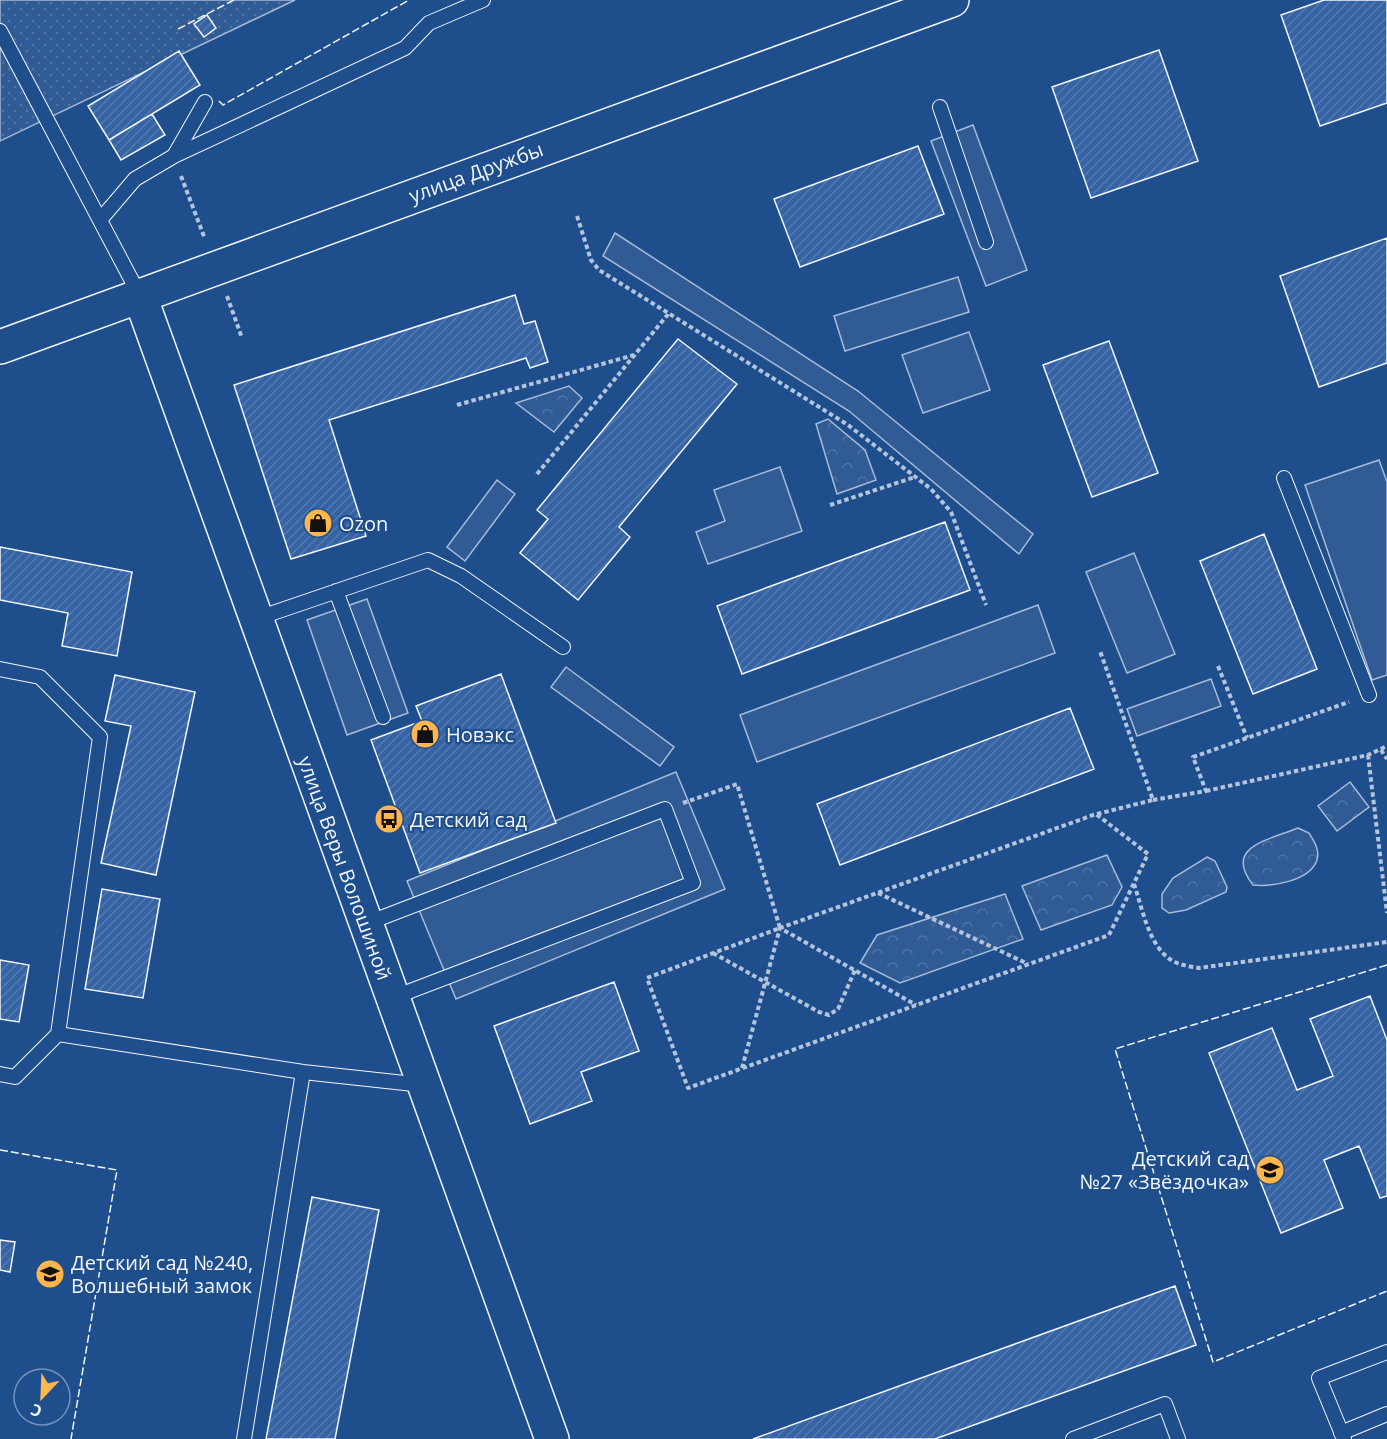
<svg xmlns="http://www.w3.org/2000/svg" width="1387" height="1439" font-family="'Open Sans',sans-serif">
<defs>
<pattern id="grass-dots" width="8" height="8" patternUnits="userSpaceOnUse" patternTransform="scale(1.5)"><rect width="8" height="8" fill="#305b95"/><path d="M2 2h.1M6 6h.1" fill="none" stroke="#4e73a5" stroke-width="1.8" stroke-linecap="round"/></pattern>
<pattern id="park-crowns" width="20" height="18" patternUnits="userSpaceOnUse" patternTransform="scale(1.5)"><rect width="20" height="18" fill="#305b95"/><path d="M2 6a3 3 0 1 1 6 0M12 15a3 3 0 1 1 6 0" fill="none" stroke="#4e73a5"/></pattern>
<pattern id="building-hatch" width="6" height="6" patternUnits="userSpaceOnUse" patternTransform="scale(1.5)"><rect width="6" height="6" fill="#3563a3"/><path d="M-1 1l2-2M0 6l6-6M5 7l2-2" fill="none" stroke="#537ab1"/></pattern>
</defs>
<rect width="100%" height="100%" fill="#1f4e8c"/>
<path fill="url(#grass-dots)" stroke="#a8bbd7" stroke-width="1.5" d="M0,0H295L0,141Z"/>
<path fill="url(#park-crowns)" stroke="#a8bbd7" stroke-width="1.5" d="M569,386L582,398L554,432L516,403Z
M828,419L865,450L876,480L837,494L816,424Z
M1350,782L1369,807L1337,831L1318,806Z
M1298,828L1309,833C1314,841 1320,850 1317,860C1310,881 1272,887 1253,885C1223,847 1268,840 1298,828Z
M1107,855L1122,887L1112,905L1041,930L1022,886Z
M1207,857L1215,861L1227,887L1226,892L1186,910L1169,913L1162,908V894L1173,878Z
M1005,894L1023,939L900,983L860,963L877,935Z"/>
<path fill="#305b95" stroke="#a8bbd7" stroke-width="1.5" d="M973,125L1027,270L986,286L931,141Z
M615,233L858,391L1033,534L1019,554L849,411L603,256Z
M958,277L969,312L845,351L834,316Z
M969,332L990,390L923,413L902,355Z
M1379,460L1387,482V675L1372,680L1305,485Z
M780,467L802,531L708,564L696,532L725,521L714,490Z
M497,480L515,494L465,561L447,547Z
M1134,553L1175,654L1127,673L1086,572Z
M367,599L408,713L347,735L307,620Z
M1038,605L1055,653L757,762L740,715Z
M566,667L674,747L660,766L551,687Z
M1211,679L1221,706L1137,736L1127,709Z
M676,772L725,889L456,999L407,881Z"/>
<path fill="url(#building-hatch)" stroke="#f2f6ff" stroke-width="1.5" d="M1324,0H1387V103L1320,126L1281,15Z
M207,15L216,28L204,37L194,24Z
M1159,50L1198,161L1091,198L1052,87Z
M179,51L200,85L109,140L88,106Z
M152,114L165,135L121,160L109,140Z
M918,146L944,214L800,267L774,199Z
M1387,238V363L1319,387L1280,276Z
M515,295L524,324L535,321L548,362L530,368L526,358L329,420L366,536L291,559L234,385Z
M678,339L737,384L619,527L630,537L578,600L520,553L548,519L537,510Z
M1109,341L1158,473L1092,497L1043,365Z
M945,522L970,590L742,674L717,606Z
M1264,534L1317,669L1253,694L1200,561Z
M0,547L132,572L117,656L62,646L68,613L0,600Z
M501,674L556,823L420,873L371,740L422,721L416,706Z
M115,675L195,692L156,875L101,863L131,726L105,721Z
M1070,708L1094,769L840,865L817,804Z
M102,889L160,899L143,998L85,989Z
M0,960L29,965L19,1022L0,1019Z
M614,982L639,1051L581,1072L592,1101L530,1124L494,1026Z
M1370,996L1387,1040V1196L1380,1198L1359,1146L1324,1160L1343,1208L1281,1233L1209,1053L1272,1028L1297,1090L1333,1076L1310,1019Z
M312,1197L379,1210L335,1439H266Z
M0,1240L15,1242L10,1272L0,1270Z
M1175,1286L1196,1345L935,1439H753Z"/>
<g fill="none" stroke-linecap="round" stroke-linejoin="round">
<g stroke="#f2f6ff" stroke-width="16">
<path id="service" d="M0,31L140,296
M940,107L986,242
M174,156L205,102
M100,220L135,179L174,156L405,48L429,23L483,0
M1284,478L1369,695
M336,591L383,717
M255,619L428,560L461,576L563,647
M0,669L40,677L100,737L58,1034
M365,924L665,809L693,883L392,998
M0,1074L15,1077L58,1034L303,1072L423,1085
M1341,1433L1387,1414
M244,1439L303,1072
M1073,1439L1165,1404L1178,1439
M1344,1439L1319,1378L1387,1352"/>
</g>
<g stroke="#f2f6ff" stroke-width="36">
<path id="tertiary" d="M140,296L552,1439
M0,347L952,0"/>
</g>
<path stroke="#b3c4dc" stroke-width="4" stroke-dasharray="4.5 3" stroke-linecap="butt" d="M181,176L205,239
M577,216L591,260L599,270L848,425L931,489L951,512L986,605
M227,296L242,338
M457,405L634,355
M537,474L669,313
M830,505L915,477
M1218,666L1247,738
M1381,750L1387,759
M1368,755L1387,913
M1206,791L1368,755L1387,746
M1153,800L1206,791L1193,757L1349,702
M683,803L737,784L780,928L647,978L688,1088L1109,935L1148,854L1096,814L780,928
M1097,814L1153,800L1100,651
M1134,884C1143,910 1150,955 1180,964C1186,966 1193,967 1199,968L1387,942
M878,893L1028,964
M713,953L819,1012L829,1015L838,1009L855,970
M742,1068L780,928L916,1005"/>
<use href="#service" stroke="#1f4e8c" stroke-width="14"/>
<use href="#tertiary" stroke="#1f4e8c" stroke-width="33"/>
<path stroke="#f2f6ff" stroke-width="1.5" stroke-dasharray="8 3" stroke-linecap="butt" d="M178,29L234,0
M219,101L223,105L409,0
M1387,965L1115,1049L1213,1362L1387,1291
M0,1150L117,1170L71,1439"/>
</g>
<defs>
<g id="shop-disc" transform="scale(1.5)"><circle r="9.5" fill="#ffb74d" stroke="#1f4e8c"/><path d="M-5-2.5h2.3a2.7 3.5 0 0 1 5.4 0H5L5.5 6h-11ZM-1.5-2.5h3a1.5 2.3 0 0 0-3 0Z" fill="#111"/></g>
<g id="bus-disc" transform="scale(1.5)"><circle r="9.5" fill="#ffb74d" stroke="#1f4e8c"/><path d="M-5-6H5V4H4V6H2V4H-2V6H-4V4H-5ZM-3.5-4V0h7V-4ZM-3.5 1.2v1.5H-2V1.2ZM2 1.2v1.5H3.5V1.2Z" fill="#111"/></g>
<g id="school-disc" transform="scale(1.5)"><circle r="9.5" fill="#ffb74d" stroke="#1f4e8c"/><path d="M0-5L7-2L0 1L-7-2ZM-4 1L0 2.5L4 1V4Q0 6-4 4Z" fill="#111"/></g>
</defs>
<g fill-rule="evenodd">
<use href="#shop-disc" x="318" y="523"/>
<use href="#shop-disc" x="425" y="734"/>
<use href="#bus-disc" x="389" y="819"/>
<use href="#school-disc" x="1270" y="1170"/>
<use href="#school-disc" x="50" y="1274"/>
</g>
<g text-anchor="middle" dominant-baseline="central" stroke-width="4.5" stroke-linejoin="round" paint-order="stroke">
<g font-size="20" fill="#f2f6ff" stroke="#1f4e8c">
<text transform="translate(476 172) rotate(-20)">улица Дружбы</text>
<text transform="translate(345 868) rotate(70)">улица Веры Волошиной</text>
</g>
<g font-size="20" fill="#f2f6ff" stroke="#1f4e8c" text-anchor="start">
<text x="339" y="523">Ozon</text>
<text x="446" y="734">Новэкс</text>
<text x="410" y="819">Детский сад</text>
<text x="1249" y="1158" text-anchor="end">Детский сад<tspan x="1249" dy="23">№27 «Звёздочка»</tspan></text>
<text x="71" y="1262">Детский сад №240,<tspan x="71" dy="23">Волшебный замок</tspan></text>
</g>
</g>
<g transform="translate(42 1397) rotate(203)"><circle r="28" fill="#1f4e8c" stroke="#7391ba" stroke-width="1.5"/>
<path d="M0-4.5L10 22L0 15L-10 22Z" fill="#ffb74d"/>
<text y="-9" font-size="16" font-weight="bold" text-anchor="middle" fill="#f2f6ff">С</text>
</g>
</svg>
